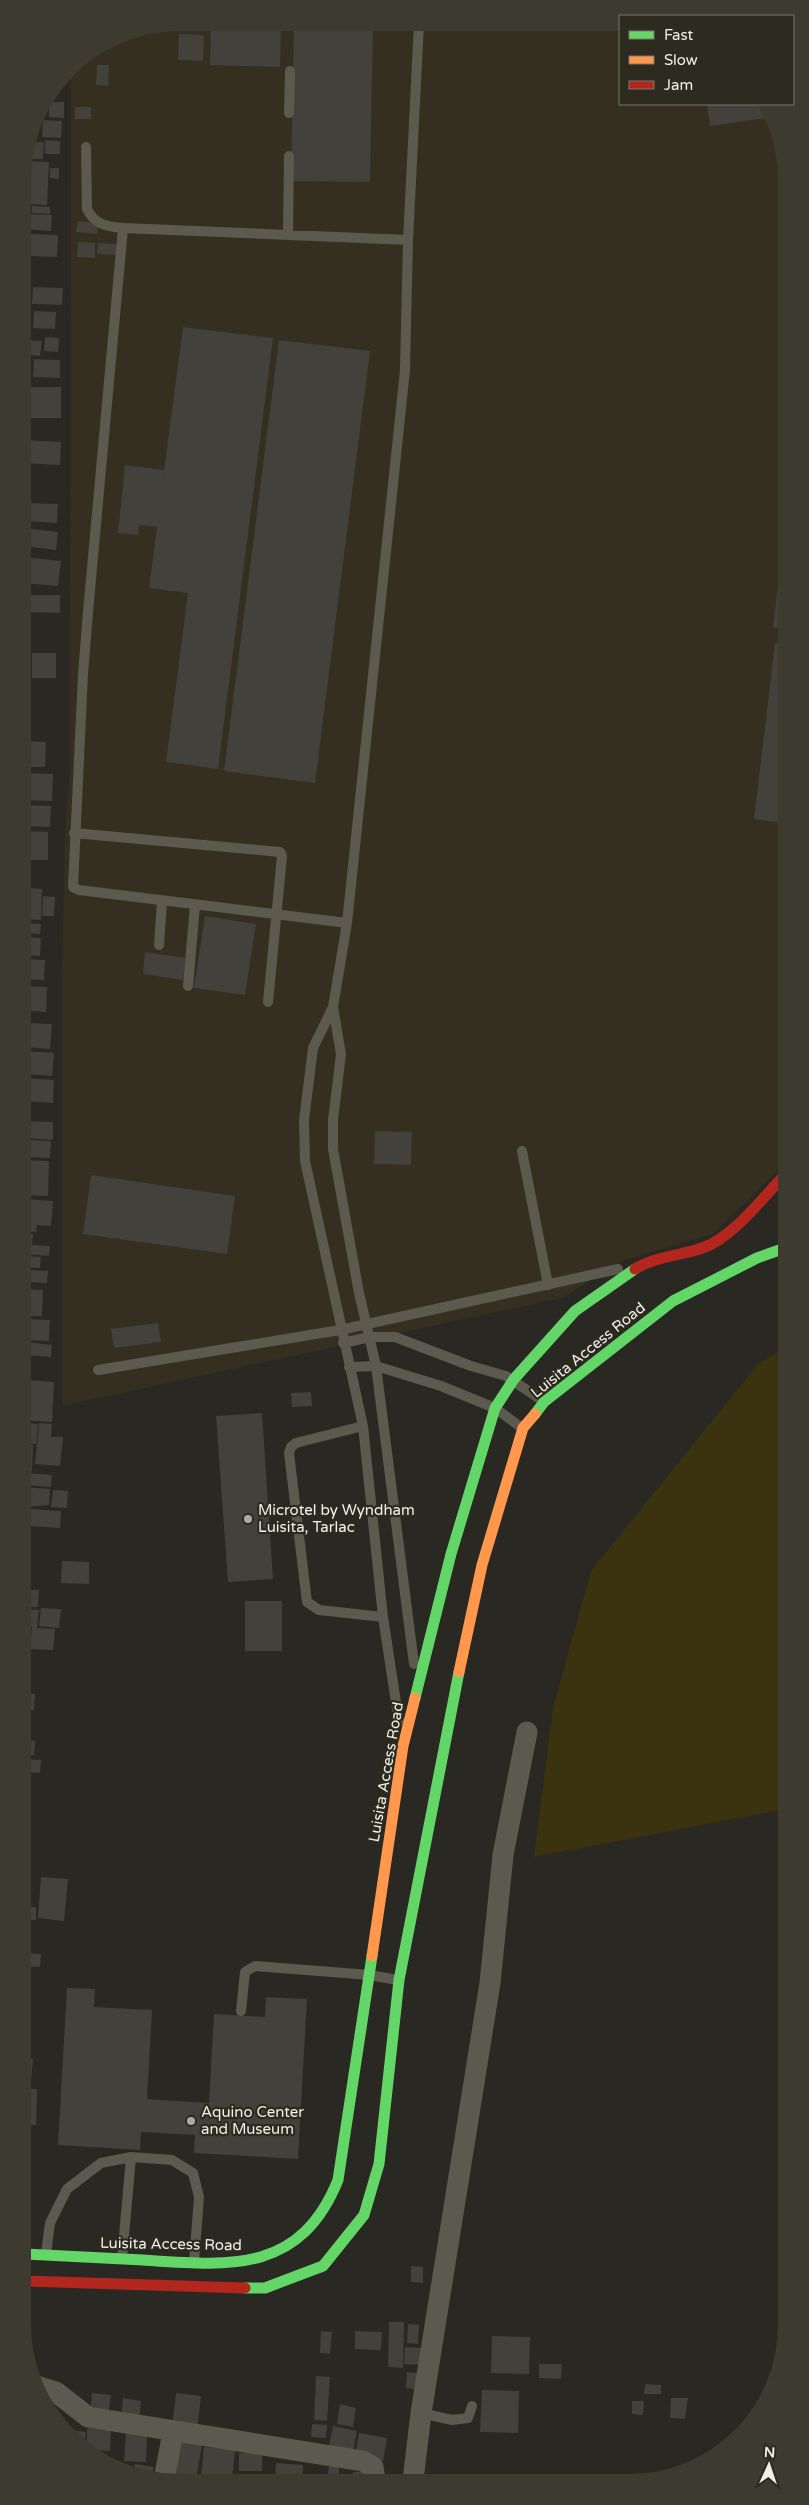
<svg xmlns="http://www.w3.org/2000/svg" width="809" height="2505" font-family="'Varela Round',sans-serif">
<rect width="100%" height="100%" fill="#2a2822"/>
<path fill="#342f1f" d="M181,23L620,25V104H765L770,110L784,150L785,1164L714,1233L623,1261L562,1298L62,1406V975L65,832L70,769L71,68L76,62L120,34Z"/>
<path fill="#3b330f" d="M785,1348L786,1809L534,1857L553,1708L591,1571L758,1364Z"/>
<path fill="#42413c" d="M211,23H281L280,67L210,65Z
M294,23L373,24L370,182L291,181Z
M179,34L204,35L203,61L178,60Z
M97,65H109L108,86L96,85Z
M46,101V115H38L39,110Z
M49,102H64V118L49,117Z
M707,104H765L772,117L710,126Z
M75,107H91V119H75Z
M36,120V135H32Z
M43,120L62,121L61,138L42,137Z
M45,140L60,141V154H45Z
M30,142H44L43,159H26Z
M26,161L49,162L47,205L25,204Z
M50,168H59V179L50,178Z
M32,206L50,207V214L32,213Z
M27,214L52,215L51,231L25,229Z
M78,221L99,223L97,234L76,232Z
M31,234L58,235L57,257L30,256Z
M78,242L95,243V258L77,257Z
M98,243L118,244V255L97,254Z
M33,287L63,288L62,305L32,304Z
M34,311L56,312L55,329L33,328Z
M183,327L273,338L218,769L166,762L188,593L149,588L157,527L139,525L138,535L118,533L125,465L164,470L163,479Z
M45,337L59,338L58,352L44,351Z
M26,340L42,341L40,356L24,354Z
M279,340L370,351L315,783L224,771Z
M34,359L60,360V378L33,377Z
M25,387H61V418H25Z
M23,440L61,442L60,465L23,463Z
M23,503L58,504L57,523L23,521Z
M23,528L58,532L56,550L23,546Z
M783,545H784V628L773,627Z
M23,557L61,561L58,586L23,583Z
M23,595H60V613L23,612Z
M775,643L784,644V823L754,819Z
M32,653H56V678H32Z
M24,741L46,742L45,767H24Z
M24,773L53,774L52,801L24,800Z
M24,805L51,806L50,827L24,826Z
M24,831L48,832V860H24Z
M29,888L42,889L41,920L24,919V901H29Z
M43,896L55,897L54,916H42Z
M205,916L256,924L245,995L194,988Z
M24,923L41,924L40,934L24,933Z
M24,937L41,938L40,956L24,955Z
M145,952L186,958L183,980L143,974Z
M24,959L45,960L44,980L24,979Z
M24,986L47,987L46,1012L24,1010Z
M24,1023L52,1024L50,1049L24,1047Z
M24,1051L54,1053L52,1076L24,1074Z
M24,1078L54,1080L53,1103L24,1101Z
M24,1121L53,1122V1140L24,1138Z
M375,1131L412,1132L411,1165L374,1164Z
M24,1140L51,1141L50,1158L24,1157Z
M24,1160L49,1161L48,1196L24,1195Z
M91,1175L235,1196L227,1254L83,1234Z
M24,1199L53,1201L51,1226L37,1225L36,1232L24,1231Z
M24,1234H33L32,1245L50,1246L49,1256L24,1254Z
M24,1256L41,1257L40,1268L24,1267Z
M24,1270L48,1271L47,1283L24,1282Z
M24,1289L43,1290L42,1316H24Z
M24,1319L50,1320L49,1341L24,1340Z
M158,1323L161,1342L114,1348L111,1329Z
M24,1342L52,1345L51,1357L24,1355Z
M24,1380L54,1382L52,1422L24,1420Z
M311,1392L312,1406L292,1407L291,1393Z
M262,1413L273,1579L228,1582L216,1416Z
M24,1423L38,1424L36,1444L24,1443Z
M39,1423L52,1424L51,1437H63L60,1466L35,1464Z
M24,1444L33,1445L32,1471H24Z
M24,1473L52,1475L51,1487L24,1485Z
M24,1487L50,1489L49,1505L24,1507Z
M53,1490L68,1491L67,1508L51,1507Z
M24,1509H27L26,1535H25Z
M30,1509L61,1511L60,1528L29,1526Z
M62,1561L89,1562V1584L61,1583Z
M25,1571H30L29,1590H39L38,1607H25Z
M245,1601H282V1651H245Z
M41,1608L61,1609L59,1628L39,1626Z
M25,1609L39,1610L37,1628L55,1629L53,1650L30,1649L32,1627L25,1626Z
M25,1629H28L27,1649H25Z
M25,1693L35,1694L34,1710H25Z
M25,1714L31,1715L29,1738H25Z
M25,1741H35L34,1755H25Z
M25,1759L41,1760L40,1773L25,1772Z
M41,1877L68,1879L64,1921L38,1918Z
M25,1907H36V1920H25Z
M25,1953L41,1954L40,1967L25,1966Z
M67,1988L95,1989L94,2007L152,2010L147,2099L209,2103L214,2014L265,2017L266,1997L307,1999L298,2159L194,2153L195,2135L141,2132L140,2150L58,2145Z
M25,2058L33,2059L31,2081H25Z
M25,2089H37L36,2125H25Z
M411,2266L423,2267V2283L411,2282Z
M389,2322H404L403,2368L388,2367Z
M408,2324L419,2325L418,2344L407,2343Z
M321,2331L332,2332L330,2354L320,2353Z
M355,2331L382,2332L381,2350L355,2349Z
M492,2336L530,2337L529,2374L491,2373Z
M405,2347L421,2348L420,2365L404,2364Z
M539,2364H562L561,2379L539,2378Z
M407,2372L417,2373L415,2389L406,2388Z
M316,2376L330,2377L327,2421L314,2420Z
M645,2384L661,2385V2394H644Z
M482,2390L519,2391L518,2433L480,2432Z
M92,2393L111,2395L108,2417L90,2415Z
M176,2393L201,2396L197,2431L172,2428Z
M123,2398L141,2401L139,2422L121,2420Z
M671,2398H688L685,2419L670,2418Z
M632,2401H644L643,2415L632,2414Z
M340,2404L356,2408L353,2427L337,2424Z
M312,2424L327,2425L326,2438L311,2437Z
M333,2426L357,2431L352,2455L328,2450Z
M87,2428L111,2429L110,2451L87,2450Z
M64,2429L86,2432L84,2448L69,2436Z
M126,2432L147,2433L146,2462L124,2461Z
M359,2433L387,2438L383,2461L355,2455Z
M176,2440L202,2444L196,2480H166Z
M204,2447L235,2450L232,2480L201,2478Z
M239,2453H262V2471H239Z
M276,2463L303,2465L302,2480H275Z
M135,2464L154,2467L151,2480L133,2473Z
M329,2465H339V2475L328,2474Z
M353,2472H364L363,2480H353Z
M326,2477L338,2478V2480H326Z"/>
<g fill="none" stroke-linecap="round" stroke-linejoin="round">
<path stroke="#5c594e" stroke-width="10" d="M289,113L290,71
M86,147L87,209C94,224 107,227 123,228
M288,235L289,156
M74,833L280,852L282,856L268,1002
M347,923L79,890L73,887L83,674L88,612L123,228L408,240
M159,945L162,901
M188,986L195,905
M333,1007L341,1054L333,1120V1149L359,1293L376,1366L414,1664
M522,1151L548,1285
M343,1343L370,1337H395L471,1366L506,1376L543,1401
M349,1367L376,1366L441,1386L495,1408L522,1428
M98,1370L340,1330L618,1269
M363,1426L296,1443L291,1447L289,1453L307,1602L319,1610L383,1617
M399,1722L383,1617L363,1426L305,1161L304,1120L313,1048L333,1007L347,923L405,370L408,240L419,24
M241,2011L245,1972L255,1966L370,1975L397,1980
M46,2254L50,2223L67,2189L101,2163L131,2157L172,2160L193,2173L199,2197L194,2262
M122,2258L131,2157
M421,2413L452,2420L468,2418L472,2406"/>
<path stroke="#5c594e" stroke-width="21" d="M36,2386L56,2392L88,2417L363,2461L373,2467L375,2480
M164,2480L173,2432
M413,2480L421,2413L490,1983L503,1855L527,1732"/>
<path stroke="#63d668" stroke-width="11" d="M535,1414L544,1402L673,1301L757,1258L785,1248
M415,1698L451,1554L495,1408L514,1379L575,1311L635,1269
M25,2254C64,2256 104,2258 143,2260C229,2266 300,2274 338,2180L372,1956
M245,2288H265L323,2266L364,2215L379,2164L399,1980L459,1672"/>
<path stroke="#ff974d" stroke-width="11" d="M459,1672L482,1565L523,1428L535,1414
M372,1956L403,1746L415,1698"/>
<path stroke="#b3261e" stroke-width="11" d="M635,1269C656,1256 681,1256 705,1247C734,1236 763,1197 785,1175
M25,2281L245,2288"/>
</g>
<g fill="#aba9a3" stroke="#2d2a1f" stroke-width="2">
<circle cx="248" cy="1519" r="5"/>
<circle cx="191" cy="2121" r="5"/>
</g>
<g text-anchor="middle" dominant-baseline="central" stroke-width="4.5" stroke-linejoin="round" paint-order="stroke">
<g font-size="15" fill="#f1efe8" stroke="#2d2a1f">
<text transform="translate(588 1350) rotate(-39)">Luisita Access Road</text>
<text transform="translate(386 1772) rotate(-80)">Luisita Access Road</text>
<text transform="translate(171 2244) rotate(1)">Luisita Access Road</text>
</g>
<g font-size="15" fill="#f1efe8" stroke="#2d2a1f" text-anchor="start">
<text x="258" y="1510">Microtel by Wyndham<tspan x="258" dy="17">Luisita, Tarlac</tspan></text>
<text x="201" y="2112">Aquino Center<tspan x="201" dy="17">and Museum</tspan></text>
</g>
</g>
<path d="M0 0H809V2505H0ZM180 31H629A149 149 0 0 1 778 180V2325A149 149 0 0 1 629 2474H180A149 149 0 0 1 31 2325V180A149 149 0 0 1 180 31Z" fill="#3d3a2f" fill-rule="evenodd"/>
<rect x="619" y="15" width="175" height="90" fill="#2d2a1f" stroke="#7b796f"/>
<rect x="629" y="31" width="25" height="8" fill="#63d668" stroke="#7b796f"/>
<text x="664" y="40" font-size="15" fill="#f1efe8">Fast</text>
<rect x="629" y="56" width="25" height="8" fill="#ff974d" stroke="#7b796f"/>
<text x="664" y="65" font-size="15" fill="#f1efe8">Slow</text>
<rect x="629" y="81" width="25" height="8" fill="#b3261e" stroke="#7b796f"/>
<text x="664" y="90" font-size="15" fill="#f1efe8">Jam</text>
<g transform="translate(769 2465) rotate(3)" stroke="#2d2a1f" stroke-width="4" paint-order="stroke">
<path d="M0-4L9 19L0 12L-9 19Z" fill="#f1efe8"/>
<text y="-8" font-size="14" font-weight="bold" text-anchor="middle" fill="#f1efe8">N</text>
</g>
</svg>
